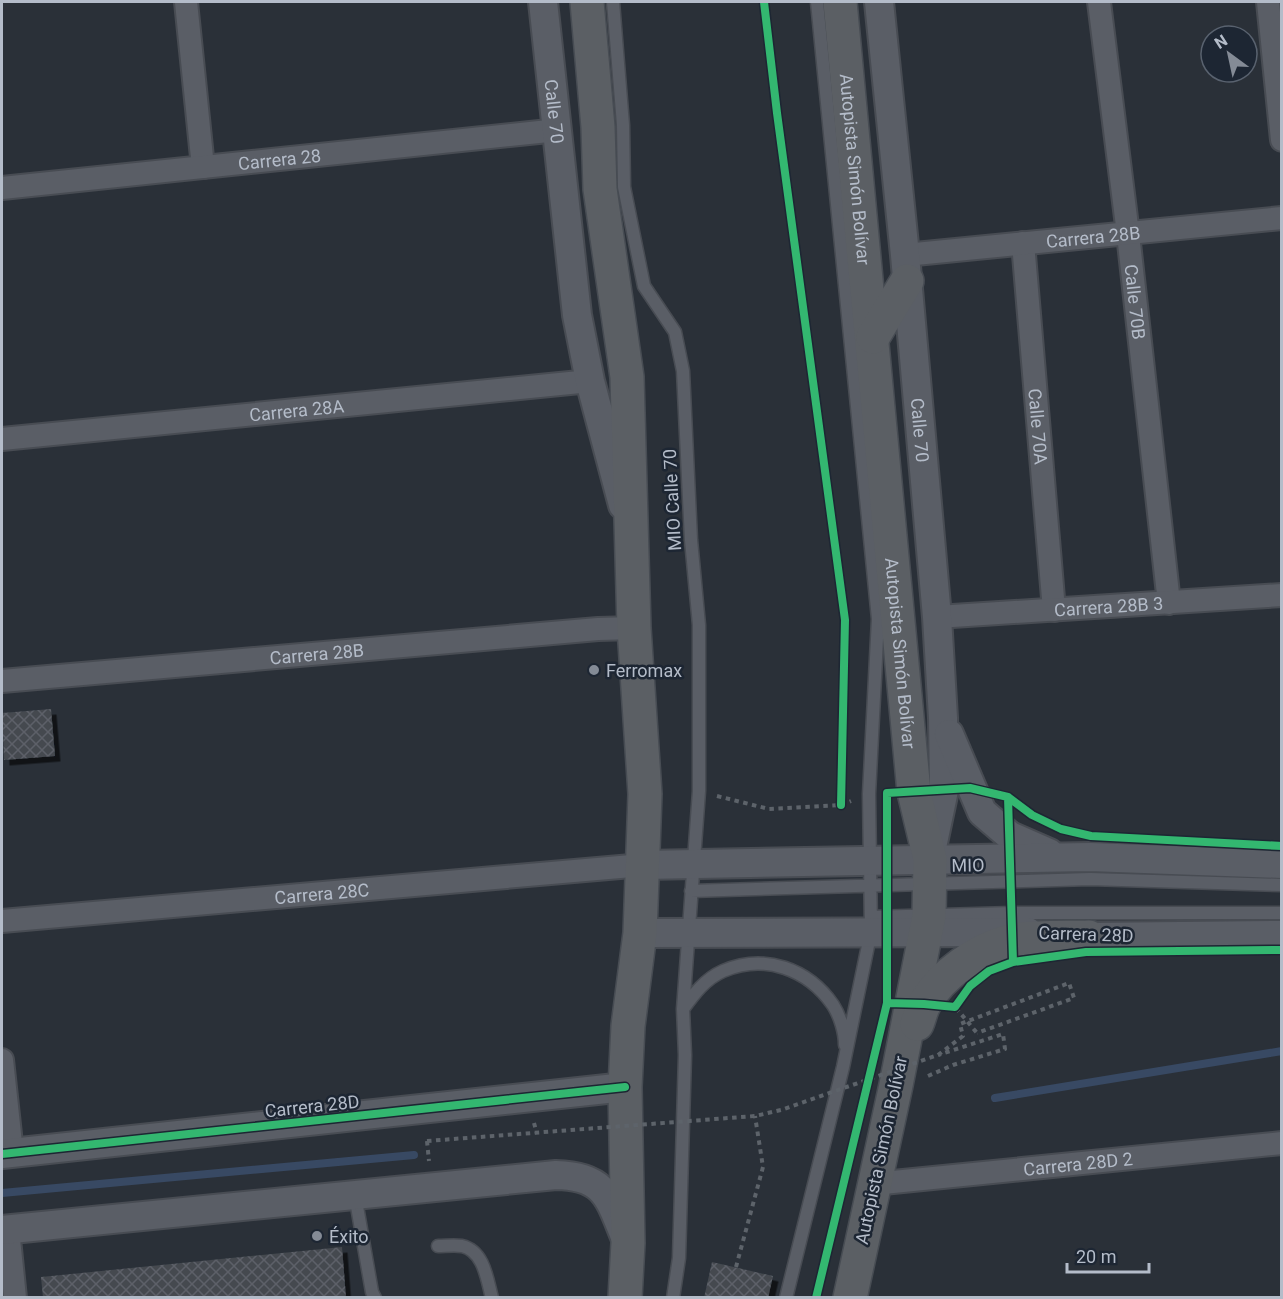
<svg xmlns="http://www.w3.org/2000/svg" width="1283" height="1299" font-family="Roboto,sans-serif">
<defs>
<pattern id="building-cross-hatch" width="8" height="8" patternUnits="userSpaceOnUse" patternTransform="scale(1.5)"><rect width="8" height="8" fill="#444950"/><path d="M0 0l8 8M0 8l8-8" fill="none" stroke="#5d6168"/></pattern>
<filter id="shadow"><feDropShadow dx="5.5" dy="5.5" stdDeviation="0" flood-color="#0009"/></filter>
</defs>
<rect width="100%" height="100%" fill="#2a3038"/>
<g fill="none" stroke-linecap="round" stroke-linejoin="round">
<path stroke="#384963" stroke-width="8" d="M995,1098L1282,1051
M2,1193L414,1155"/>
</g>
<path fill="url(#building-cross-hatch)" filter="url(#shadow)" d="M51,709L55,756L4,760L2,713Z
M342,1247L346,1298H43L41,1277Z
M712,1262L773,1276L768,1298H704Z"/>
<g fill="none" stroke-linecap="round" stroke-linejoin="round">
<g stroke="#484c53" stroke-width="15">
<path id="service" d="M613,2L623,125L624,187L644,286L675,332L683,371L691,540L699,625V791L683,1009L685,1055L679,1258L673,1298
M691,891L1090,879L1282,885
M871,917L1012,913H1282
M683,1009C694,994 705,979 723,971C765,953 808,969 833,1005C840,1016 845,1032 845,1045
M355,1195L372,1292L375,1298
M438,1246C445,1246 455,1245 462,1246C484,1251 487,1279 492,1298
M786,1298L843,1067L871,931L869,794L878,619L817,2"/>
</g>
<g stroke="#484c53" stroke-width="26">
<g id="minor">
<path d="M186,2L203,167"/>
<path id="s1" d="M1099,2L1128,234L1169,603"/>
<path d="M1268,2L1282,140"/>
<path id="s2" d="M2,188L558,130"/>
<path id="s3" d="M1023,243L1054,610"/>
<path id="s4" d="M905,255L1282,218"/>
<path id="s5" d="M2,439L590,381"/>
<path id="s6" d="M937,617L1282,595"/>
<path id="s7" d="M2,681L598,629L634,628"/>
<path id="s8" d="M2,921L643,865"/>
<path d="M2,1060L12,1153"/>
<path id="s9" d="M873,1184L1282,1143"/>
<path d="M8,1229L15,1298"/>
</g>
</g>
<g stroke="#484c53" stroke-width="32">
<g id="tertiary">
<path id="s10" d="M543,2L577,315L590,381L623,505"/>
<path id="s11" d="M879,2L905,255L937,617L943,718L944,790L930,857"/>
<path d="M949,734L982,812L1010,836L1049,853"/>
<path d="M643,865L1090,857L1282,864"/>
<path d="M640,933L1028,932"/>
<path d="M1068,935L1089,937L1282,935"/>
<path d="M2,1154L625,1087"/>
<path d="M2,1230L556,1175C606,1176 609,1198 626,1239"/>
</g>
</g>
<g stroke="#474c53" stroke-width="36">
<g id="trunk">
<path d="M587,2L598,127L600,189L627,377L634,628L645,794L640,933L628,1026L625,1087L628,1243L625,1298"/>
<path id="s12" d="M840,2L914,792L930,859L929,916L926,931L896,1085L850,1298"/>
<path d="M873,337L907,281"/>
<path d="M917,1024C920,1017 921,1009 925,1003C942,974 978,949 1010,941C1029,936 1067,938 1089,937"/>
</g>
</g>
<path stroke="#5d636a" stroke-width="4" stroke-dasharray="4.5 4.5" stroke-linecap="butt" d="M717,796L769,809L841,805L851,801
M956,1008L977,1033
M928,1076L953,1065L1005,1049L1003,1034L938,1055
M534,1123L537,1134
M427,1141L429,1161
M736,1267L763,1167L755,1116"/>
<use href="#service" stroke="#5a5e66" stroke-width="12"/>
<use href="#minor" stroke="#5a5e66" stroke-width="22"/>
<use href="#tertiary" stroke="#5a5e66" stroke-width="28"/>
<use href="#trunk" stroke="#5b5f64" stroke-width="33"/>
<path stroke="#5d636a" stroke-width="4" stroke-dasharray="4.5 4.5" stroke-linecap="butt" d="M427,1141L755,1116L781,1110L938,1055L963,1036L960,1024L1069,983L1074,998L977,1033"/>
<g stroke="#1d2633" stroke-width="11">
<path id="cycleway" d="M764,2L777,113L845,620L841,805
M1008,797L1013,962
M887,1003L924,1004L955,1007L970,986L989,971L1013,962L1086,952L1282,950
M2,1154L625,1087
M816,1298L887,1003V793L970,788L1008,797L1032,815L1061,829L1091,836L1282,846"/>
</g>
<use href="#cycleway" stroke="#33b770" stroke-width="8"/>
</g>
<g fill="#848b96" stroke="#1d2633" stroke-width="2">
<circle cx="594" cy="670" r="6"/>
<circle cx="317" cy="1236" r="6"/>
</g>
<g text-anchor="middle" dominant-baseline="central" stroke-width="5" stroke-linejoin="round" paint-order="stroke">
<g font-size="18" fill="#b4bcc9" stroke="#1d2633">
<text stroke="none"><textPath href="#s10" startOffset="110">Calle 70</textPath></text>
<text stroke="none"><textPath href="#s2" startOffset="279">Carrera 28</textPath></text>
<text stroke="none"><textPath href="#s12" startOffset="168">Autopista Simón Bolívar</textPath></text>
<text stroke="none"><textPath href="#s4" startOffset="189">Carrera 28B</textPath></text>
<text stroke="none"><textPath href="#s1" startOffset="302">Calle 70B</textPath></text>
<text stroke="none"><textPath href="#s5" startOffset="296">Carrera 28A</textPath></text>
<text stroke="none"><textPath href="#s3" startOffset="184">Calle 70A</textPath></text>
<text stroke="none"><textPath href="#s11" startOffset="430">Calle 70</textPath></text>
<text transform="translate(672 500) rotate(-93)">MIO Calle 70</text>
<text stroke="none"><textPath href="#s6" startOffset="172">Carrera 28B 3</textPath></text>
<text stroke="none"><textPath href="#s12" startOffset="654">Autopista Simón Bolívar</textPath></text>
<text stroke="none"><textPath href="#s7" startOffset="316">Carrera 28B</textPath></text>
<text transform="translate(968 865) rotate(-1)">MIO</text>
<text stroke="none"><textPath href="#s8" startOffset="321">Carrera 28C</textPath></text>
<text transform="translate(1086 934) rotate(2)">Carrera 28D</text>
<text transform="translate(312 1106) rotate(-6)">Carrera 28D</text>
<text transform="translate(881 1150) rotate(-78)">Autopista Simón Bolívar</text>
<text stroke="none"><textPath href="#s9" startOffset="206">Carrera 28D 2</textPath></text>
</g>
<g font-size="18" fill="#b4bcc9" stroke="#1d2633" text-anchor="start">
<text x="606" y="670">Ferromax</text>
<text x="329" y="1236">Éxito</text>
</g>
</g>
<rect width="1283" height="1299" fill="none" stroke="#b4bcc9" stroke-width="6"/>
<g transform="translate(1229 54) rotate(327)"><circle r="28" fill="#1d2633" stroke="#59626f" stroke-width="1.5"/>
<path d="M0-4.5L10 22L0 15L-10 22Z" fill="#848b96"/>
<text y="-9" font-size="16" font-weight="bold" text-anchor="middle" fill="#b4bcc9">N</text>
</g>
<path d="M1067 1263v9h82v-9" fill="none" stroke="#b4bcc9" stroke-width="3"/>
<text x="1076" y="1263" font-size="18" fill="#b4bcc9" stroke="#1d2633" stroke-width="4.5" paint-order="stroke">20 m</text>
</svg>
